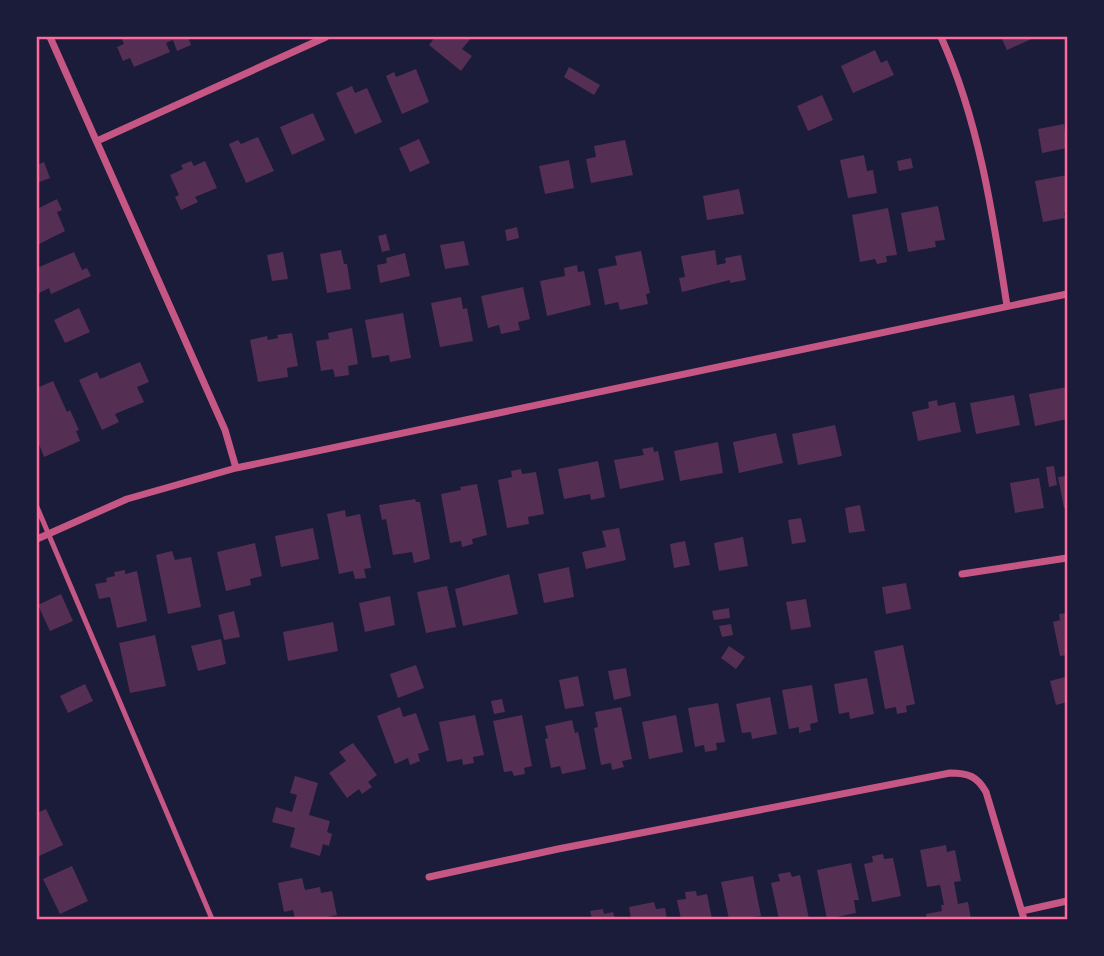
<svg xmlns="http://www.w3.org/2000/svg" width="1104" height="956" font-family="'Crimson Pro',serif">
<rect width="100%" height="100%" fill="#1b1b3a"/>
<path fill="#542f53" d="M121,37H188L191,45L177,51L173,40L166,43L170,52L134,67L130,58L123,61L117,47L124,44Z
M435,37H472L462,49L472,56L461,71L429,45Z
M1001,37H1036L1007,50Z
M875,50L881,63L887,60L894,75L853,93L841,66Z
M569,67L600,85L594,95L564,77Z
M416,69L429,102L402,114L386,76L394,72L396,77Z
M352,86L355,93L367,88L382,122L355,134L336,93Z
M822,95L833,120L808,131L797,106Z
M313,113L325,140L292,155L280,127Z
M1064,124L1067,148L1042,153L1038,129Z
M258,137L274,171L246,183L229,144L238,140L241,144Z
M419,139L430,163L410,172L399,148Z
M625,140L633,175L591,183L586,159L596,157L594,146Z
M864,155L867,171L873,170L877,193L848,198L840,160Z
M911,158L913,168L899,171L897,161Z
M569,160L574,188L545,194L539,166Z
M191,161L194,166L205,161L217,188L195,197L198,202L181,210L175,197L179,195L170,175L183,169L181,165Z
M44,162L50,178L37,183V165Z
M1067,175V212L1064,213L1065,218L1043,222L1035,181Z
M739,189L744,214L707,220L703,196Z
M57,199L62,210L57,212L65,231L37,245V209Z
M938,206L945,240L935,241L936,247L908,252L901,213Z
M888,208L897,255L886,256L887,262L877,264L875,259L860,262L852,215Z
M517,227L519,238L507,241L505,230Z
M386,234L390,250L382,252L378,236Z
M464,241L469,265L445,269L440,245Z
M341,250L344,264H347L351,289L327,293L320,254Z
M715,250L717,265L726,263L725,258L741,255L746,280L730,283V280L682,292L679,278L685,277L681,256Z
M641,251L650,293L646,294L648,304L620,310L618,302L605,305L598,269L617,265L615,256Z
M74,252L82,270L87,268L91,276L51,294L49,288L37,294V268Z
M283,252L288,279L272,281L267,255Z
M405,253L410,276L380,283L377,265L387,263L386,258Z
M577,265L578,272L584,271L591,305L547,316L540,281L565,276L564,268Z
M523,287L530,319L518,322L520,330L501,334L499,325L488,328L481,296Z
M461,297L463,309L467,308L473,341L440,347L431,303Z
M79,308L90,332L65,343L54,320Z
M403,313L411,358L390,362L389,355L372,358L365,320Z
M352,328L358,364L348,366L349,375L335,377L333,369L321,371L316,341L329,339L328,333Z
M292,333L298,366L287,368L288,377L258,382L250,340L267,336L268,340L278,338L277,335Z
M140,362L149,382L137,387L144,402L115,414L119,422L102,430L79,380L97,372L100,379Z
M53,381L67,412L70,410L79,430L76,431L80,441L44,457L37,439V388Z
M1067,387V419L1035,426L1029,394Z
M1014,395L1020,425L976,434L970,403Z
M937,400L938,406L955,402L961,432L918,441L912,412L929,408L928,402Z
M835,425L842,456L798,465L792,434Z
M776,433L783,463L739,473L733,442Z
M718,442L723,473L680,481L674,451Z
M653,447L654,452L658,451L664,480L620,489L614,460L644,455L642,449Z
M598,461L605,497L591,500L590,494L564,499L558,469Z
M1054,466L1057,485L1049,487L1046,467Z
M521,469L522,474L536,472L544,514L528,517L529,524L507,528L498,480L512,477L511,471Z
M1067,476V507L1064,508L1058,477Z
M1039,478L1044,508L1015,513L1010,483Z
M477,484L487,535L472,539L473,544L462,547L461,541L450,543L441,494L461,490L460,487Z
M415,499L416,502H420L430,559L414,563L412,552L393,555L386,519L382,520L379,505Z
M860,505L865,531L849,533L845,508Z
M345,510L346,517L360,514L371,568L364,569L366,578L355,579L353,571L339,574L327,514Z
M801,518L806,542L792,544L788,520Z
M313,528L319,559L281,567L275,536Z
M619,528L626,560L586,569L582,552L606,547L602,531Z
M743,537L748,566L719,571L714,543Z
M685,541L690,565L674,568L670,544Z
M255,543L262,576L250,579L251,585L226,591L217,552Z
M172,551L175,560L191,557L201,607L168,614L156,555Z
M569,567L574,597L544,603L538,574Z
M125,570V574L137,571L147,621L117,628L110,597L99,599L95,584L107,582L106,578L115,576L114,572Z
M509,574L518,614L463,626L455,589Z
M906,583L911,609L886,614L882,587Z
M447,586L456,627L426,633L417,592Z
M61,594L73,621L50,631L38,605Z
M390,596L395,625L365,632L359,603Z
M806,599L811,627L791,630L786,602Z
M729,608L730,618L714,620L712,611Z
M234,611L240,637L224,640L218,615Z
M1067,613V655L1060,656L1053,622L1060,620L1059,614Z
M333,622L338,651L288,661L283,632Z
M731,624L733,635L722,637L719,626Z
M155,635L166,686L130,693L119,643Z
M221,639L226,664L198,671L191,646Z
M903,645L915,704L906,706L907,712L897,714L896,707L885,709L874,651Z
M729,646L745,657L736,669L721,658Z
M416,665L424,688L398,698L390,674Z
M626,668L631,696L614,700L608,671Z
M578,676L584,706L565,709L559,680Z
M1065,677L1067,702L1056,705L1050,681Z
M867,678L874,714L850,719L849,712L839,714L834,684Z
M85,684L93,701L68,713L60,696Z
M812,685L818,722L810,724L811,730L799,733V727L789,729L782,690Z
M770,697L777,734L752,739L751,732L742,733L736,704Z
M502,699L505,712L494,714L491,701Z
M718,703L725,742L716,743L717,750L705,752L704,745L695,747L688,708Z
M400,707L403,717L416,713L429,750L418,754L420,761L410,765L408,758L395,764L377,716Z
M621,707L632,759L622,761L624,767L612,770L611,763L601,765L594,728L598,727L595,712Z
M475,715L484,755L473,757L474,763L463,765L462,759L447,762L439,722Z
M522,715L532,766L524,768L525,774L514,776L512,771L504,772L493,721Z
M676,715L683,752L649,759L642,722Z
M572,720L575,733L578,732L586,769L562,774L560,766L551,768L545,739L548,738L545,726Z
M353,743L377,775L368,782L372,787L362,794L359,789L347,798L329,773L346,761L339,752Z
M295,776L318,783L309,815L330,821L327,832L332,834L329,846L323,844L320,856L290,847L295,828L272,822L276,807L292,812L297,795L290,793Z
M46,809L63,845L37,857V813Z
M946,845L947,852L955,850L961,881L954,882L958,904L968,902L971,919H927L926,914L942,911L941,905H944L940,885L927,887L920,850Z
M883,854L884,859L893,858L901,896L872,902L864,864L873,862L872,856Z
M851,863L859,900H854L856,913L827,919L817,870Z
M72,866L88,901L60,914L43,879Z
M790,872L792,877L800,875L809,919H779L771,883L780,881L778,874Z
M753,876L761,916L752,917L753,919H729L721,882Z
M302,878L305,890L320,887L321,893L332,891L337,915L327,917V919H295L293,910L284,912L278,883Z
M696,891L697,896L707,894L712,919H681L677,900L686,899L685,892Z
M654,902L656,909L665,908L667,919H631L629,907Z
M603,909L604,914L613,912L615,919H592L590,911Z"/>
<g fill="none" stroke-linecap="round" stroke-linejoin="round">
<path stroke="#c65784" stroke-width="5" d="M37,507L212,919"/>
<path stroke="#c65784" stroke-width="7" d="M50,37L225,430L236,468
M941,37C979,121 993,215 1007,306
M97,141L326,37
M37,539L127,499L236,468L1067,294
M962,574L1067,558
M429,877L558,849L950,773C968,773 977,776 986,792L1024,919
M1022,911L1067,901"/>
</g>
<rect width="1104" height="956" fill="none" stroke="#1b1b3a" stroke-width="77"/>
<rect x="38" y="38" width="1028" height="880" fill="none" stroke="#ff6b9d" stroke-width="2.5"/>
</svg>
